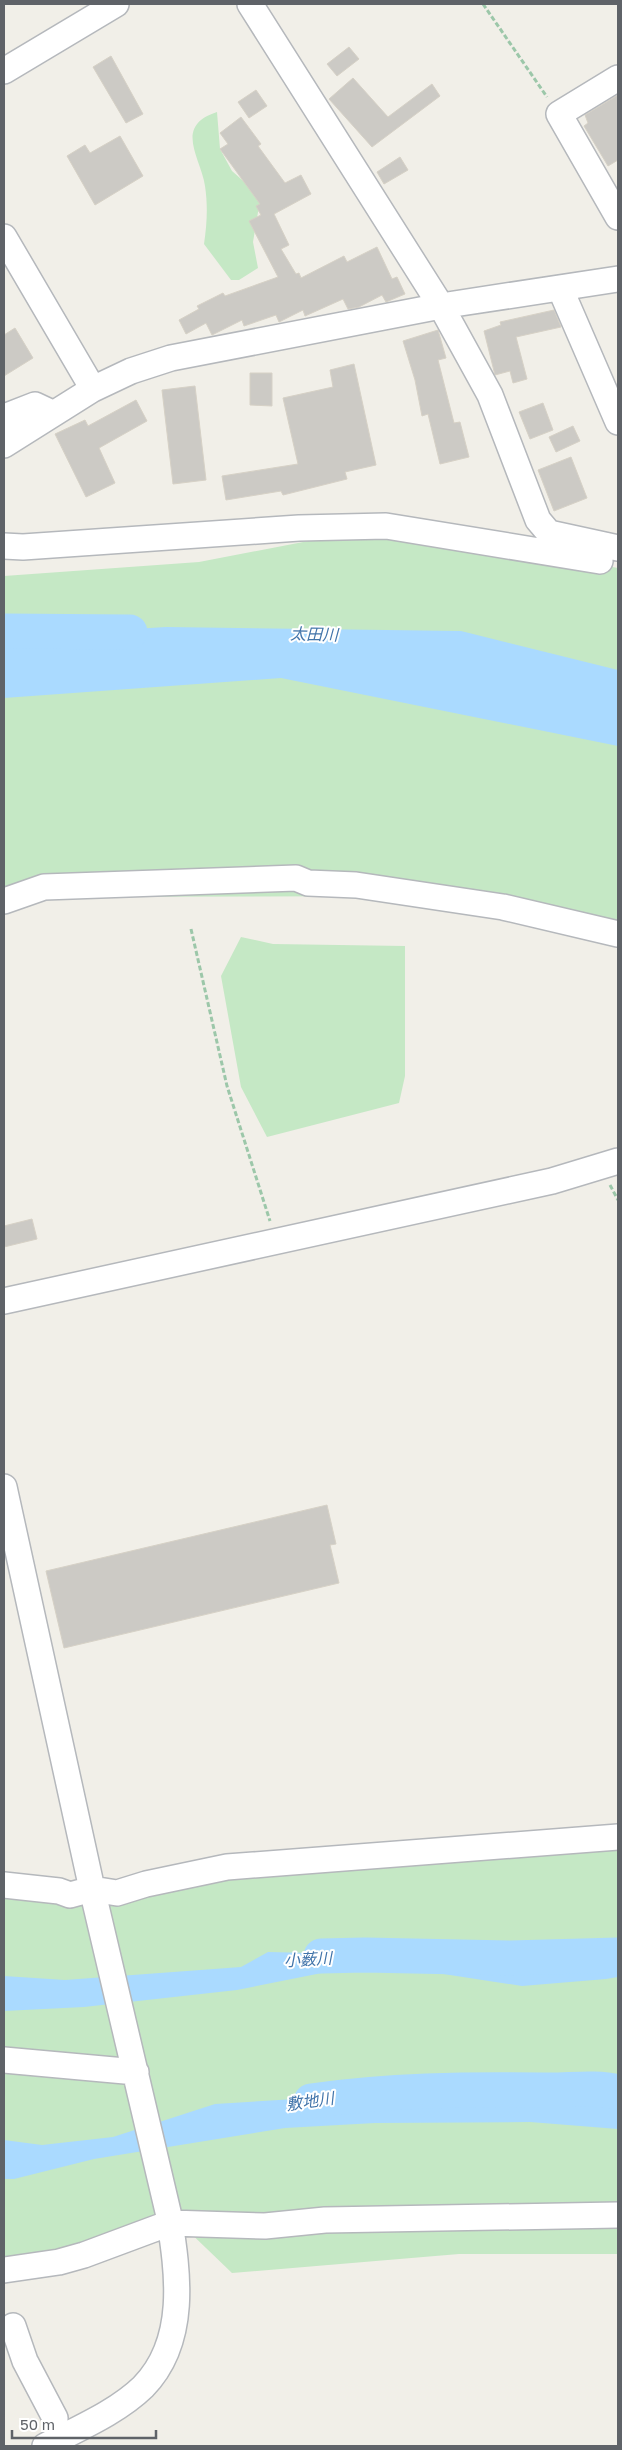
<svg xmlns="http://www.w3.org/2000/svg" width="622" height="2450" font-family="'Golos Text','Noto Sans JP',sans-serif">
<rect width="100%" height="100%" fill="#f1efe8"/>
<path fill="#c5e8c5" d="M217,112L220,149L232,171L249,186L274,193L258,212L253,242L258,268L239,280H231L204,244C207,224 208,206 205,186C201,158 173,126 217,112Z
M386,526L618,568V941L430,896L4,897V576L199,562Z
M241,937L273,944L405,946V1076L399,1103L267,1137L241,1087L221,976Z
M618,1837V2254H459L232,2273L180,2223H170L4,2266V1892Z"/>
<path fill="#aadaff" d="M166,627L461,631L618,670V746L281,678L4,698V637Z
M618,1950V1977L606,1979L522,1986L372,1963L237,1990L84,2007L4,2011V1976L65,1980L241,1967L268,1952L532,1958Z
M600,2088L618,2089V2129L530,2122L375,2123L285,2128L94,2159L14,2179H4V2140L42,2145L113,2137L215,2104L428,2091Z"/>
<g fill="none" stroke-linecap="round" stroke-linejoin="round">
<path stroke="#aadaff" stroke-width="35" d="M4,631L130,632
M321,1956L365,1955L510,1958L618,1955
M311,2101C389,2090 464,2089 543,2090C568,2091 593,2086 618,2092"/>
</g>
<path fill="#cccac5" stroke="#d6d1c6" d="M349,47L359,59L337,76L327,64Z
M111,56L143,114L126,123L93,67Z
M353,78L388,117L432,84L440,96L372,147L329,99Z
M256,90L267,106L249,118L238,102Z
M618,95V160L608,166L584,126L588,123L585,115Z
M241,117L261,144L258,146L285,183L301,175L311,194L274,214L289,245L281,249L296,274L299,273L301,278L344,256L347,262L377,247L392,279L397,277L405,294L386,302L382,295L359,307L348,309L343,299L305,316L303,310L279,322L276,315L244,326L242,320L212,335L206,323L186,334L179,320L199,309L197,306L223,293L225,296L278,277L249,221L261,215L256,206L260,204L220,149L228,144L220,133Z
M120,136L143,176L95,205L67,156L85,145L90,153Z
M400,157L408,170L384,184L377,172Z
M554,310L561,327L516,337L527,379L513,383L510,371L495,375L484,331L501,325L500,322Z
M15,328L33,358L4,376V335Z
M438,330L446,358L438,360L454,423L460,422L469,457L440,464L428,414L422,416L415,380L403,341Z
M354,364L376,465L345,472L347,479L283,495L281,491L226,500L222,476L298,464L283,398L333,387L330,370Z
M250,373H272V406L250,405Z
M195,386L206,480L173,484L162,390Z
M136,400L147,421L99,448L115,483L86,497L55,434L85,420L88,426Z
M543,403L553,430L530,439L519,412Z
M573,426L580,441L556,452L549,437Z
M571,457L587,498L554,511L538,470Z
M32,1219L37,1239L4,1247V1226Z
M327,1505L336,1544L330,1545L339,1583L64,1648L46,1571Z"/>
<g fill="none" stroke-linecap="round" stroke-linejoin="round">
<g stroke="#b5b8bc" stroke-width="28">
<path id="minor" d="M250,4L441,306L490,395L538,520L549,533L618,548
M4,71L116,4
M618,78L559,114L618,217
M4,237L93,389
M560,288L618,422
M4,417L35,405L52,413
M4,445L93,389L131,371L171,358L441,306L618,279
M4,546L23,547L299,528L386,526L600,561
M4,901L44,887L296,878L308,883L356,885L503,907L618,934
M4,1301L552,1181L618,1161
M4,1487L92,1889L169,2216C178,2273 188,2341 143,2387C116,2413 77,2429 45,2446
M4,1885L59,1891L70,1895L92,1889L117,1893L146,1884L227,1867L618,1837
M4,2060L136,2072
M4,2270L59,2262L84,2255L170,2223L265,2226L325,2220L618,2215
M13,2326L25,2361L55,2418"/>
</g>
<path stroke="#9cc7a9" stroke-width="3" stroke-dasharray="5 2.5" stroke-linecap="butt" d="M483,4L547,97
M191,929L227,1086L270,1221
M610,1185L618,1200"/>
<use href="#minor" stroke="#fff" stroke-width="25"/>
</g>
<g text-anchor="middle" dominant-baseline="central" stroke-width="4" stroke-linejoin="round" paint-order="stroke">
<g font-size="16" font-style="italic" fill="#4174aa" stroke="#fff">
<text transform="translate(314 634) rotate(1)">太田川</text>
<text transform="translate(308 1959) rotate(-3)">小薮川</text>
<text transform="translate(310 2101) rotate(-8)">敷地川</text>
</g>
</g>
<rect width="622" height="2450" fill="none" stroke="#5f6368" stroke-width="10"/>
<path d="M12 2430v8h144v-8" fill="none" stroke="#5f6368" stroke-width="2.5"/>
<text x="20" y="2430" font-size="15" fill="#5f6368" stroke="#ffffff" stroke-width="4" paint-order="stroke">50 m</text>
</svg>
